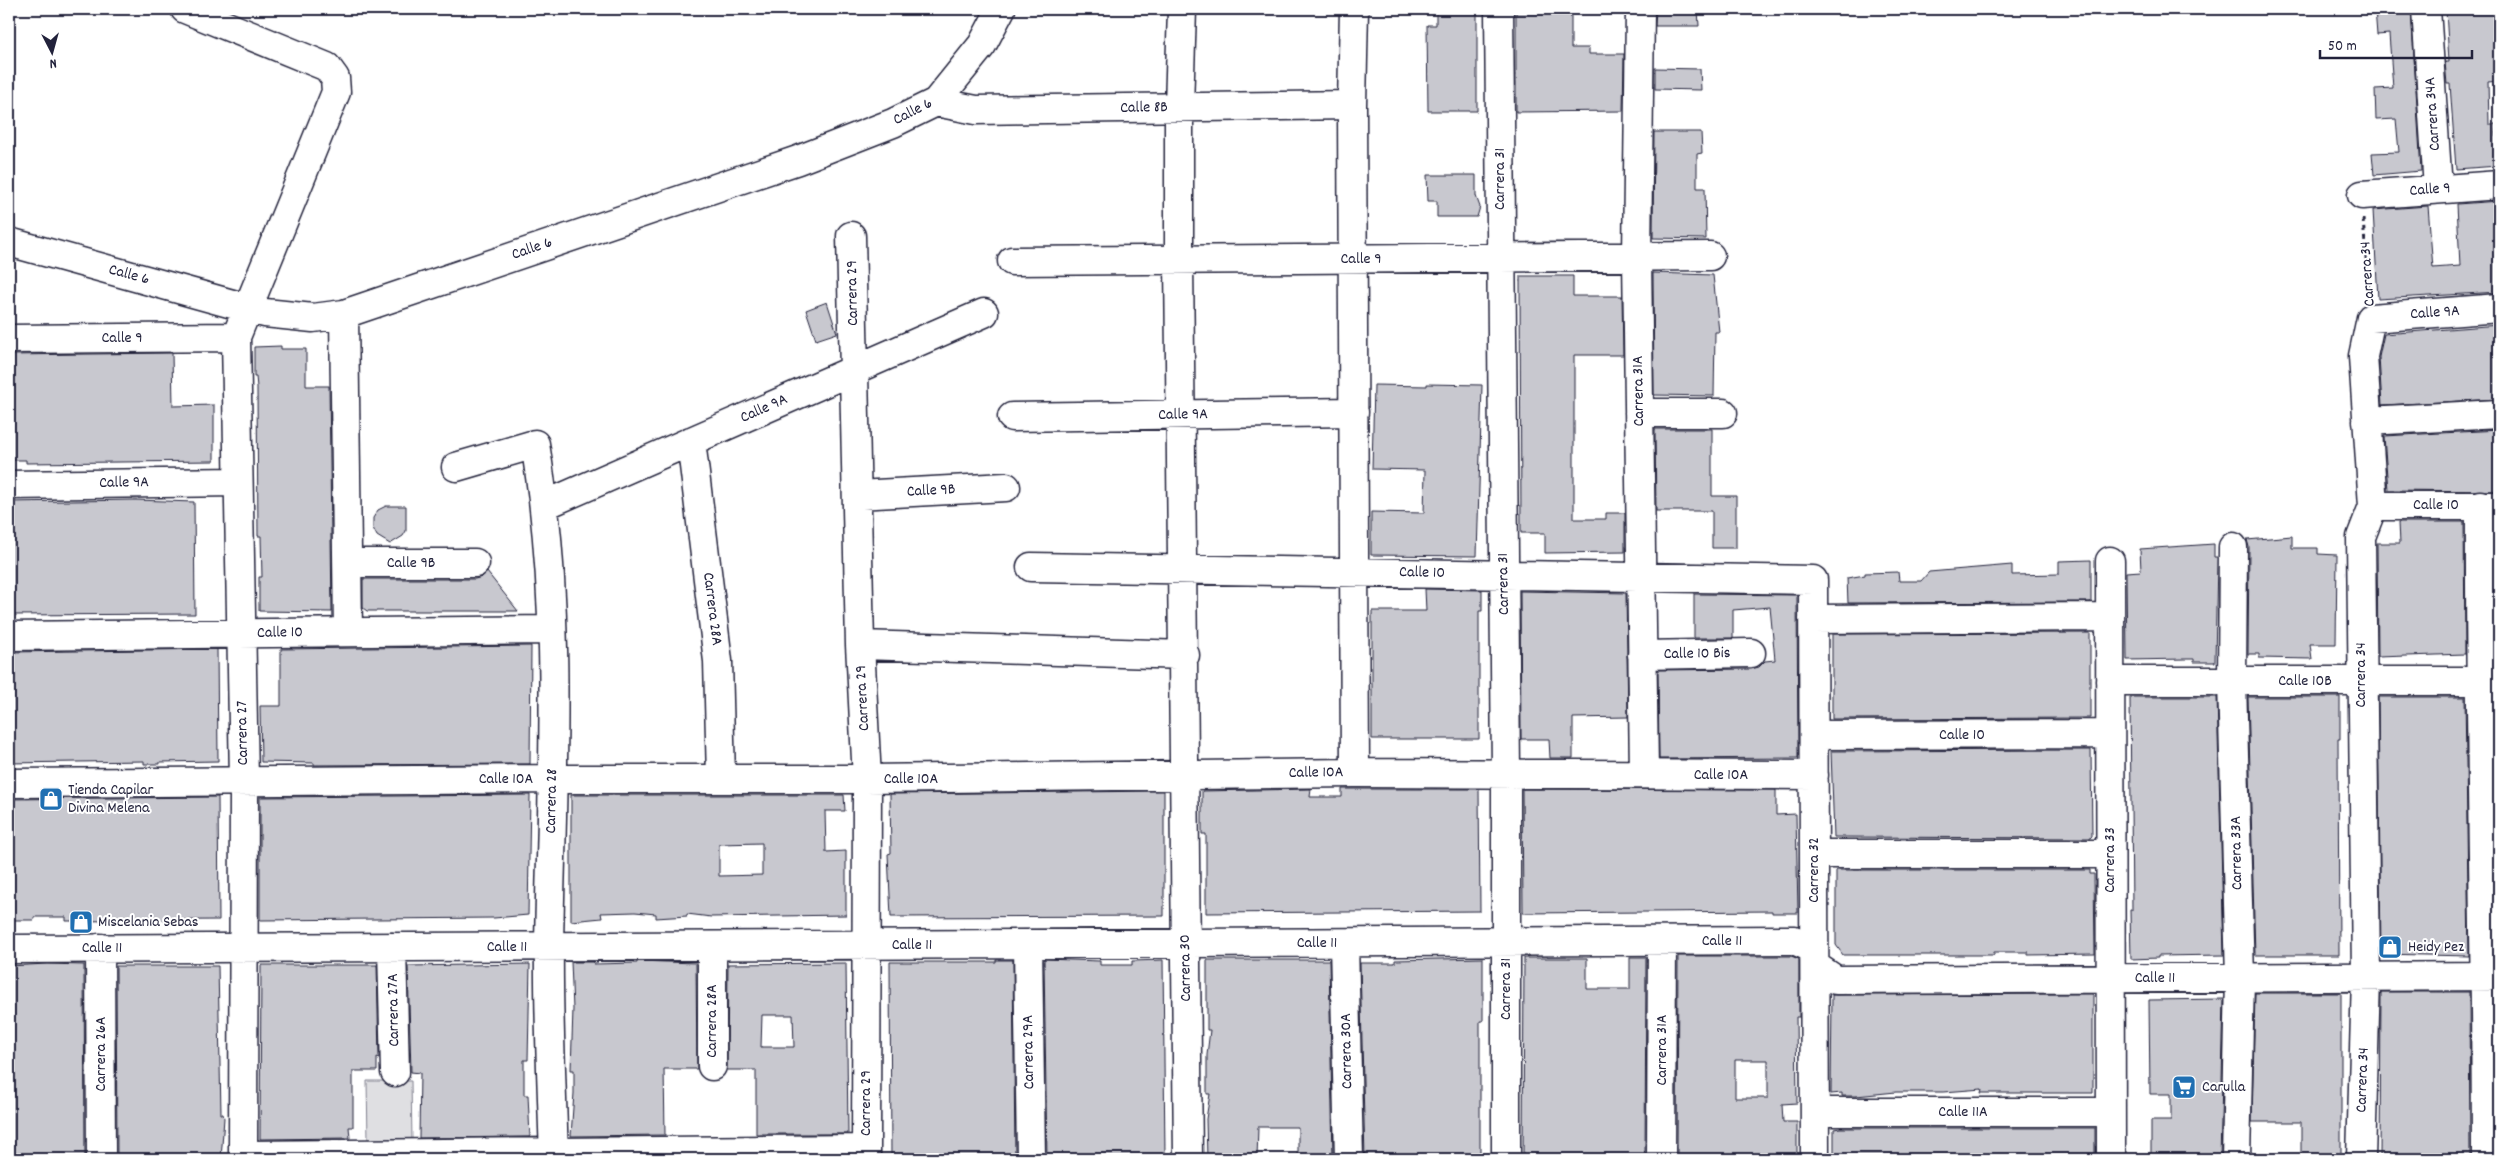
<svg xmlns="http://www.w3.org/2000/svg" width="2508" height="1168" font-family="Dekko,sans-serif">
<rect width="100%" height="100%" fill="#fff"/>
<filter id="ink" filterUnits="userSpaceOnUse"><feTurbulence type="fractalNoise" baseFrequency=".02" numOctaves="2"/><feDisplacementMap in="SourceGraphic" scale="10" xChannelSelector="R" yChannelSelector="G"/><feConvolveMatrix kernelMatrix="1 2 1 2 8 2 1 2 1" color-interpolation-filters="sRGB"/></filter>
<g filter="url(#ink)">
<path fill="#dfdfe2" stroke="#80808e" d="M367,1081H411L412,1141H368Z"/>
<path fill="#c8c8cf" stroke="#22223b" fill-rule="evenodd" d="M1436,9H1477V111H1428L1427,25H1436Z
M1516,9H1571V48H1589V54H1624L1623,111L1516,112Z
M1656,9H1698L1699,26H1655Z
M2375,9H2411L2421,171L2374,175L2372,153L2399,152L2396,119L2376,120L2375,89L2393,88L2389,34L2377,35Z
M2450,9H2499V81L2488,82L2489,124H2496L2498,166L2456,169L2450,84H2447L2445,62H2449L2446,10Z
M1655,68L1700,69L1701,90L1655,89Z
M1654,132H1701L1702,153L1697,154V188H1705L1706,239L1653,238Z
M1427,175H1476V196L1480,207L1477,217H1437V201H1428Z
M2499,201V292L2378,299L2373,210L2428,206L2433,268L2460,266L2457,204Z
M1653,273L1713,275L1719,332H1715L1714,396L1654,395Z
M1520,276H1573V296H1622L1623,355H1574V519H1606V513H1625V552L1545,553V533H1521Z
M827,302L837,333L816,340L806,310Z
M2499,325V399L2382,405L2379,357L2384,334Z
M281,346V349H306V386H329L332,612L259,611V577H262L261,536H258L257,387L256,377H254V347Z
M172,353L173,406L214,405V461L26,463V460H9V355Z
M1427,384L1482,385L1477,556L1371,555V512L1424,513L1425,470L1372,469L1374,385L1427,386Z
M1655,429H1712V496H1736V548H1712V511H1656Z
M2499,430V491L2388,490L2384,436Z
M135,500L194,502L195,614L9,615V502Z
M386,506H406V531L403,536L390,544L377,536L373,528V518L378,510Z
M2399,522H2464L2465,654L2378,657L2377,543H2400Z
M2496,533H2499V625L2496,626Z
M2292,536V548H2318V554L2337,555L2336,644H2310L2312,659L2259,658V654H2248L2249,547L2247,540Z
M2214,544V557H2217L2215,662H2194V659H2186L2127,660L2126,572L2141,571L2140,549Z
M2091,560V602L1848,603L1847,578L1865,575V573L1898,572L1899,581H1921L1929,572L2012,565V575L2059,574V561Z
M487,572L518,611H367L363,608V579H475L482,577Z
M1425,589L1482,590V611H1479V739H1372V611H1426Z
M1520,591L1626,593L1628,717L1573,718V758H1550L1549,739H1521Z
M1694,594L1797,595L1798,758L1659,759L1658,670L1751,669L1759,667L1765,661L1775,660L1770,607L1733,610V638H1694Z
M2090,633V718L1832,719V634Z
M531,646L530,764L314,765V763L261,762L260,706H281V649Z
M217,649L218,761L160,762V764H144V761L9,763V652Z
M2130,697H2217L2224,955L2158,956V958L2131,959L2130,910H2132Z
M2248,697H2340V739H2338L2339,955H2255Z
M2378,697H2465L2469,956L2381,954Z
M2496,697H2499V899L2497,750Z
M2091,750L2092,836L2090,838L1834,837L1831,751Z
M1311,789L1310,797H1342V789H1479L1480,911L1206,913V834H1202V791Z
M1522,789L1776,790V815L1796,814L1798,913H1772V911L1523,913Z
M1164,791V916L891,917L888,854L891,853L890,794Z
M530,795L528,915L494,918L260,920V797Z
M571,795H844L845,811H825L826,852L846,851V915L711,917L687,914V916L656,918V914L635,912L601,913L602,918L571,921ZM762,843V875L719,876V844Z
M218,797L219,920L66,921V917H34V920H13V917H9V872H14V840H9V799Z
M1836,870H2090V874H2094L2095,954L2028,955V952H1994V955H1843L1836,945Z
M1678,956H1791L1799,959V1017H1796L1797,1103L1782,1104L1783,1122H1797V1159H1677ZM1735,1060H1768V1098H1735Z
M1630,957H1646L1645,1159H1523L1524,958H1587V989H1630Z
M1483,958V1021H1480V1159H1365L1360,963H1395V960Z
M1044,959L1100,961V965H1132V961L1163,960L1165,1157H1160V1159H1047Z
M996,960H1013L1015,1159H891L890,962H996Z
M1207,960H1329L1333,1159H1298V1127H1258L1257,1159H1207L1206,1119L1210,1094H1207V1055L1210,1030H1207Z
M637,961L696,963L697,1069H664L665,1135L571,1136L574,1093V1070H571L573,1009L571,962H594V964L637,963Z
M846,963L848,1134H756V1070H727L728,964ZM762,1015H793L794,1047H761Z
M47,964L84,965L85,1159H9V966Z
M530,964L528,1060H524V1095H528L530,1137L419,1138L420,1073L411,1072L408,966Z
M261,965H377L379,1058L377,1057V1071H353V1127H349L350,1138L260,1139Z
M116,966H218L221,1114H223L224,1118L221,1159H117Z
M2381,992H2469L2470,1159H2380Z
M2255,993H2341V1159H2301V1122H2252Z
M2093,994V1093H1981L1982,1089L1944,1092H1896L1856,1096H1842V1093L1831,1094L1832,995Z
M2224,999L2220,1159H2151V1120H2171V1094H2150L2149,1000Z
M1840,1128H2095V1159H1834V1129Z"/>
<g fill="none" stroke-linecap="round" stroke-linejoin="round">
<g stroke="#22223b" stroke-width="31">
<path id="minor" d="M185,9L327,67L335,78L336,92L236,337L244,781L243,1159
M1182,9L1179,107V260L1188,1159
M1354,9L1352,105L1355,773
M1499,9L1506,773V1159
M1640,9L1637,257L1644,774
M2426,9L2438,189
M936,102L976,110L1352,105
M2362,195L2499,185
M851,236L860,645L867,779L866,1159
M9,242L265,313L313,318L344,314L798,160L893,123L936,102L982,45L1001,9
M1012,261L1710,256
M344,314L348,632
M9,339L236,337
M1639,413H1723
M1012,417L1354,412
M2367,421L2499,414
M691,441L718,661L721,778
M456,467L535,444C563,609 552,778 549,944C548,1016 552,1088 554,1159
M9,485L238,482
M857,495L1006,487
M545,505L984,313
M2480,505C2479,723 2486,941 2486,1159
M2373,506H2498
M2233,547L2232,681L2240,978L2236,1159
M2110,561L2111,1159
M348,563H475
M1031,567L1813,580L1815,1159
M1813,619L2110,617
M9,636L551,630
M860,645L1185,655
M1642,655L1751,653
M2110,681H2499
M1814,735L2110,734
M9,783L553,779H867L1355,773L1814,775
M1814,854H2110
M1344,943L1349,1159
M1028,944L1031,1159
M392,947L395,1072
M100,948L101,1159
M9,949L1794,940L1814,949
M1815,966L1836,980L2499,976
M712,1066V946
M1815,1112H2110
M243,1155L866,1149
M1661,1159L1662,941
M2361,1159L2366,977L2361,537L2373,506L2363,356L2371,318L2499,308"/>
</g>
<path stroke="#22223b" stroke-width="3" stroke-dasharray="5 4" stroke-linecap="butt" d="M2363,219L2369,295"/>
<use href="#minor" stroke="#fff" stroke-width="28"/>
</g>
</g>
<defs>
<g id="shop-square" transform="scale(1.25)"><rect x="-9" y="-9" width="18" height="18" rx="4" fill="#1f6fb2" stroke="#fff"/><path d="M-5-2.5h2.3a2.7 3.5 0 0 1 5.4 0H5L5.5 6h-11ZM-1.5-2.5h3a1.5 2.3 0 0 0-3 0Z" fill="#fff"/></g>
<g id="supermarket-square" transform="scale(1.25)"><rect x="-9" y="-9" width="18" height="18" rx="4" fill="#1f6fb2" stroke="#fff"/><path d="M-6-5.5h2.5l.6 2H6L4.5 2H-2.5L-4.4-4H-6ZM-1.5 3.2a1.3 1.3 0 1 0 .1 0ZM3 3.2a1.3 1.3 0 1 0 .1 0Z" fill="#fff"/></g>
</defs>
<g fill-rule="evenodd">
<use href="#shop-square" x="51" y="799"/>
<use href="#shop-square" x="81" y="922"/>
<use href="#shop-square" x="2390" y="947"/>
<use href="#supermarket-square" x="2184" y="1087"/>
</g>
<g text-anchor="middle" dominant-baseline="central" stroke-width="4" stroke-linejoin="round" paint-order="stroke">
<g font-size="16" fill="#22223b" stroke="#fff">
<text transform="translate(1144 108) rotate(-1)">Calle 8B</text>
<text transform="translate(913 112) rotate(-27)">Calle 6</text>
<text transform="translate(2433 114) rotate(-94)">Carrera 34A</text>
<text transform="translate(1500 179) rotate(-90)">Carrera 31</text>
<text transform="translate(2430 190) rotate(-4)">Calle 9</text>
<text transform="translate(532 249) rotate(-19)">Calle 6</text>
<text x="1361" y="259">Calle 9</text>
<text transform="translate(2368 274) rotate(-94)">Carrera 34</text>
<text transform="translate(129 275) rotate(15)">Calle 6</text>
<text transform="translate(853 293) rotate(-91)">Carrera 29</text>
<text transform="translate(2435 313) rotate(-4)">Calle 9A</text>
<text x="122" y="338">Calle 9</text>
<text transform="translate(1639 391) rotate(-91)">Carrera 31A</text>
<text transform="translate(764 409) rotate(-24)">Calle 9A</text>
<text transform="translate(1183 415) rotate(-1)">Calle 9A</text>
<text transform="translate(124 483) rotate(-1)">Calle 9A</text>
<text transform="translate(931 491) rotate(-3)">Calle 9B</text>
<text x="2436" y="505">Calle 10</text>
<text x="411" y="563">Calle 9B</text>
<text transform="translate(1422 573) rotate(1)">Calle 10</text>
<text transform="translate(1504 584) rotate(-91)">Carrera 31</text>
<text transform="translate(712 609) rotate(83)">Carrera 28A</text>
<text transform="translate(280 633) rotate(-1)">Calle 10</text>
<text transform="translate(1697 654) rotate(-1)">Calle 10 Bis</text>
<text transform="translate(2361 675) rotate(-90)">Carrera 34</text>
<text x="2305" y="681">Calle 10B</text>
<text transform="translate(863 698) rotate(-93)">Carrera 29</text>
<text transform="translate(243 733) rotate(-91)">Carrera 27</text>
<text x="1962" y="735">Calle 10</text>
<text transform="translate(1316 773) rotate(-1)">Calle 10A</text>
<text x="1721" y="775">Calle 10A</text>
<text x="506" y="779">Calle 10A</text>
<text x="911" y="779">Calle 10A</text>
<text transform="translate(552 801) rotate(-89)">Carrera 28</text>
<text transform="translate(2237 853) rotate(-91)">Carrera 33A</text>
<text transform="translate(2110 860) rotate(-90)">Carrera 33</text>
<text transform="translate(1814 870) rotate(-90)">Carrera 32</text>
<text x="1722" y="941">Calle 11</text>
<text x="1317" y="943">Calle 11</text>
<text x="912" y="945">Calle 11</text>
<text x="507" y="947">Calle 11</text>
<text x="102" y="948">Calle 11</text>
<text transform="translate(1186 968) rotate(-91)">Carrera 30</text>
<text x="2155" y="978">Calle 11</text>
<text transform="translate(1506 989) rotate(-90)">Carrera 31</text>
<text transform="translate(394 1010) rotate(-91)">Carrera 27A</text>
<text transform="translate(712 1021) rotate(-90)">Carrera 28A</text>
<text transform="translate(1662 1050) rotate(-90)">Carrera 31A</text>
<text transform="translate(1347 1051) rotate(-91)">Carrera 30A</text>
<text transform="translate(1029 1052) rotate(-91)">Carrera 29A</text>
<text transform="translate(101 1054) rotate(-90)">Carrera 26A</text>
<text transform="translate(2363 1080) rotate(-88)">Carrera 34</text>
<text transform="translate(866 1103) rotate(-90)">Carrera 29</text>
<text x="1963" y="1112">Calle 11A</text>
</g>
<g font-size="16" fill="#22223b" stroke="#fff" text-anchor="start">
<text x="68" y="790">Tienda Capilar<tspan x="68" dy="18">Divina Melena</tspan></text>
<text x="98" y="922">Miscelania Sebas</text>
<text x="2408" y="947">Heidy Pez</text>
<text x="2202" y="1087">Carulla</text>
</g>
</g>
<rect width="2508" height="1168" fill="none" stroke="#fff" stroke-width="30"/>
<rect x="15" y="15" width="2478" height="1138" fill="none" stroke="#22223b" stroke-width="2" filter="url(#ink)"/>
<g transform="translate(52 52) rotate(174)" stroke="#ffffff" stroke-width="4" paint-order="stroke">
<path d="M0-4L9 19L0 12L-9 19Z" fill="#22223b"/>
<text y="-8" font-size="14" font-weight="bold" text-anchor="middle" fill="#22223b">N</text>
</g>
<path d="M2320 50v8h152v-8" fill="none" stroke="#22223b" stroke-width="2.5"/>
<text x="2328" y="50" font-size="15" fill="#22223b" stroke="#ffffff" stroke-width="4" paint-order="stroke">50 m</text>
</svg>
